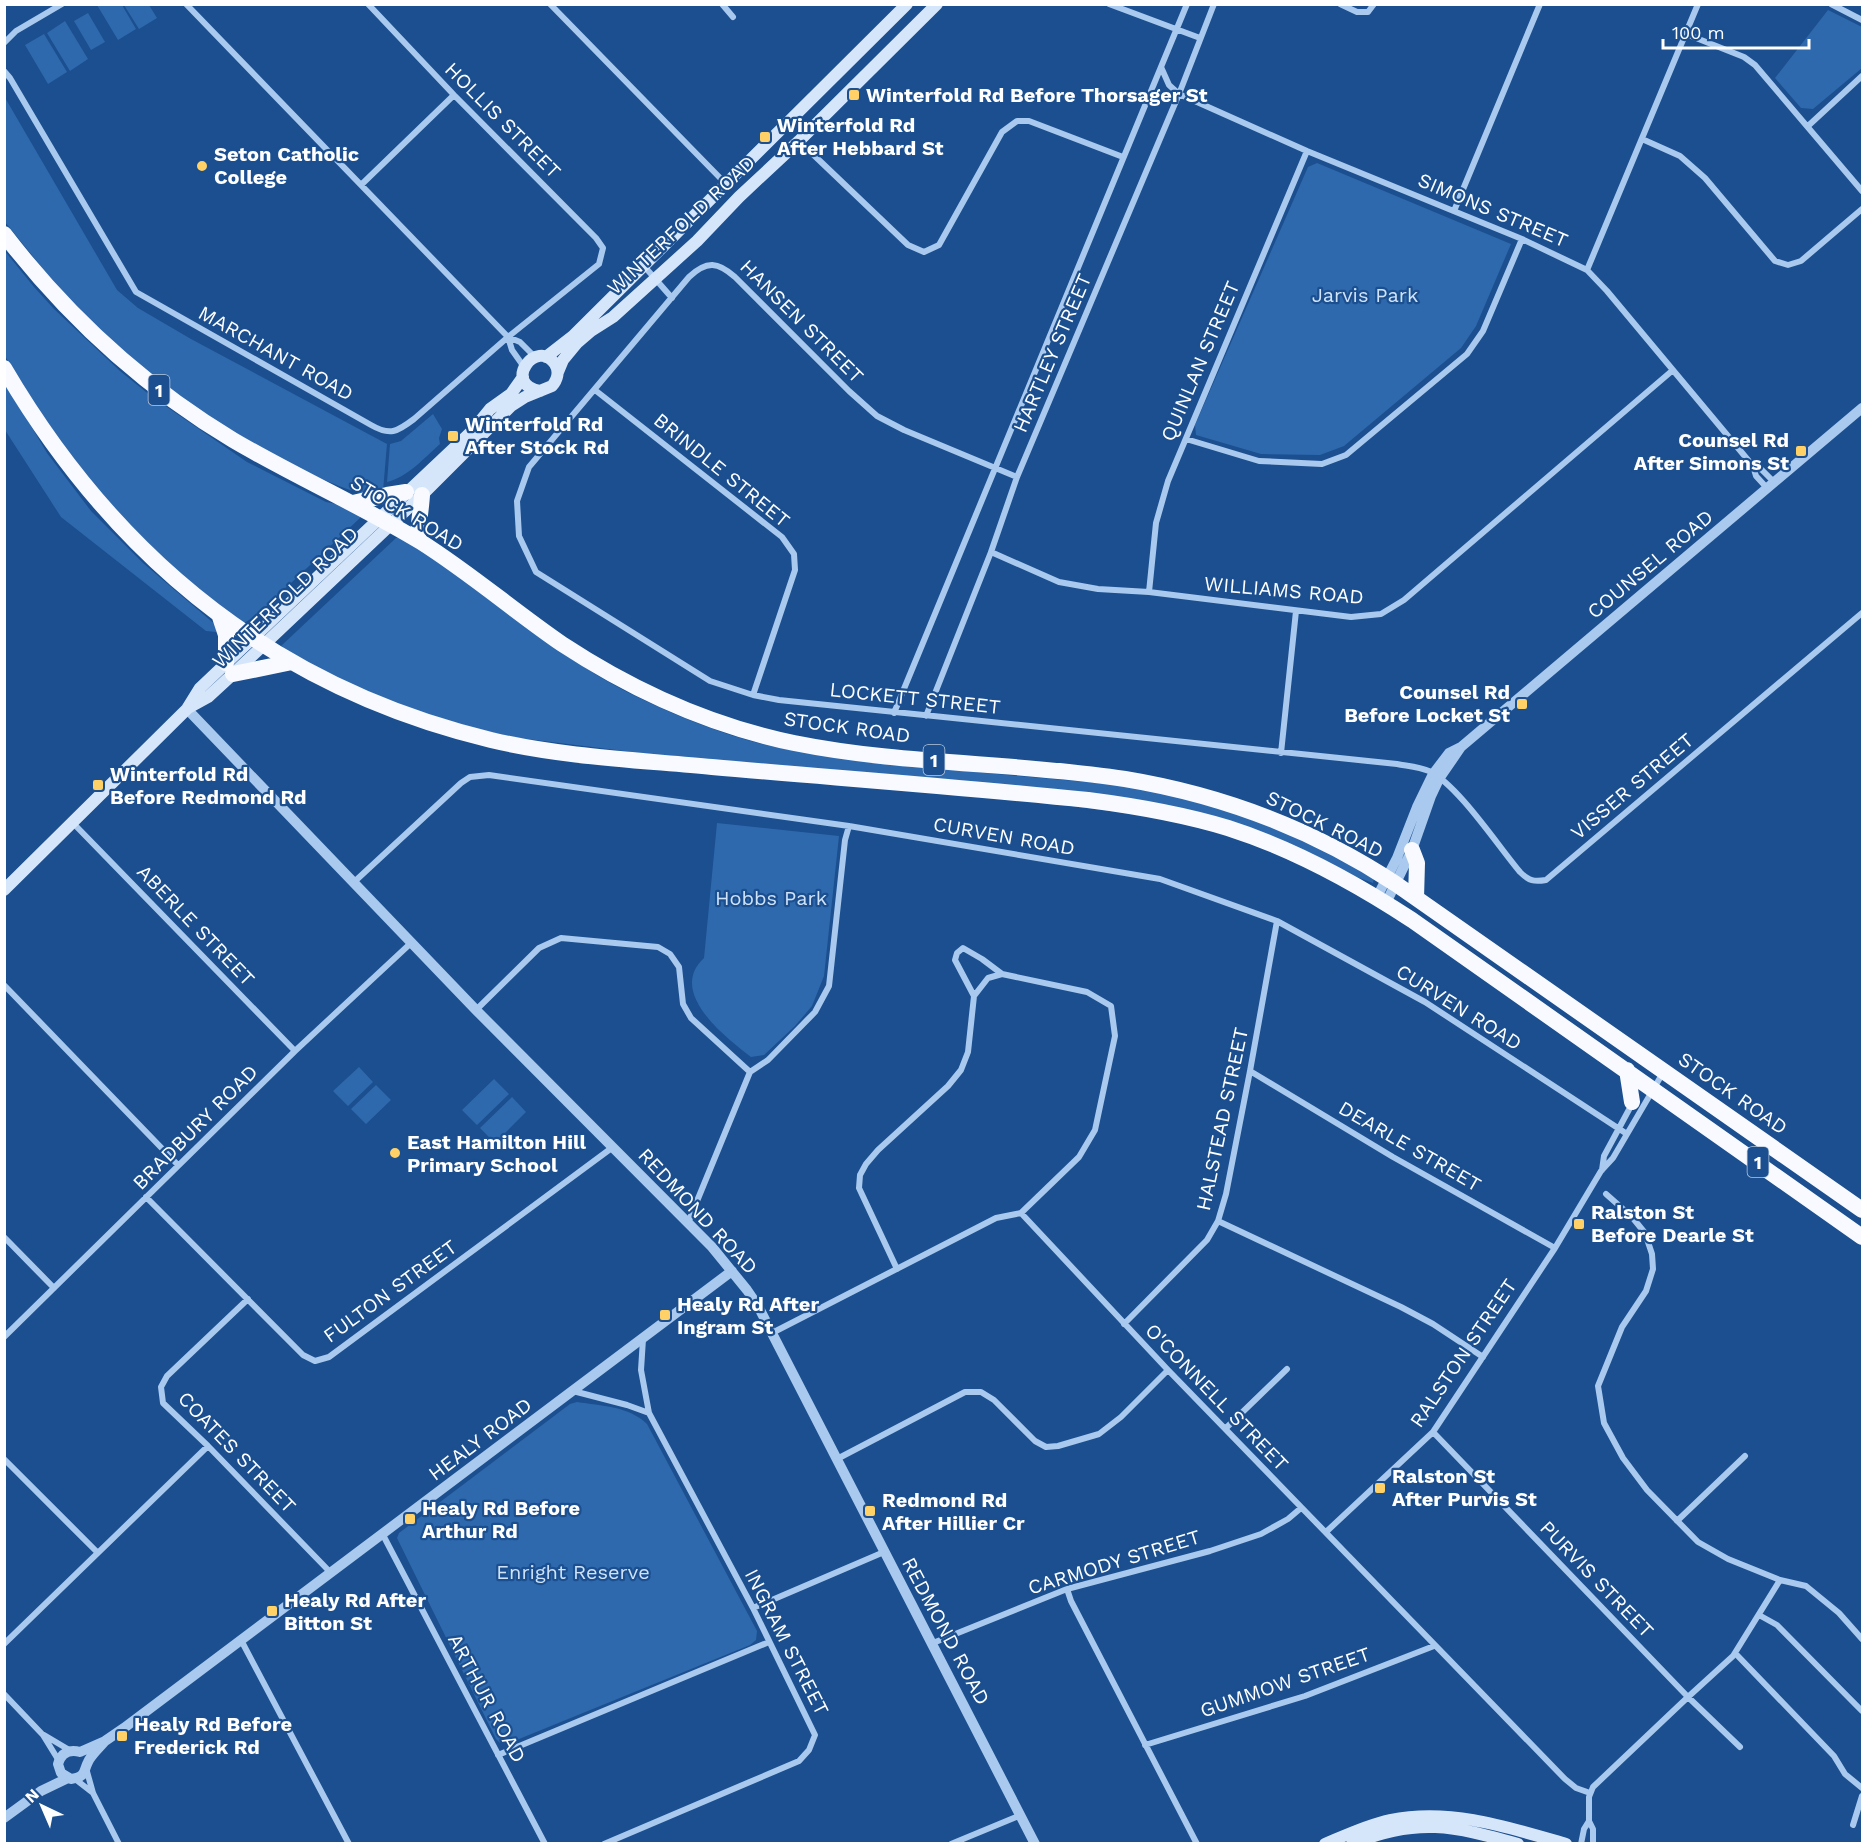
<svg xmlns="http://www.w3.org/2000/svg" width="1867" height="1848" font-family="'Work Sans',sans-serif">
<rect width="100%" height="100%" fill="#1b4f8f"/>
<path fill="#2e69ad" d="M98,5H122L136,29L118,40L97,5Z
M124,5H149L157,18L139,29Z
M1828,10L1862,27V68L1813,109L1801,108L1775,78Z
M88,13L105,42L91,50L74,21Z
M65,21L88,59L70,71L47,33Z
M44,34L67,72L48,84L25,45Z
M4,96L117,290L138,308L191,339L387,444L383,491L361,494L339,486L310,474L222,426L172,392L118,348L66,297L5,222Z
M1317,163L1511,244L1476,326L1461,348L1344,446L1320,455L1261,454L1196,435L1195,425L1308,167Z
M4,250L34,287L54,309L120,371L151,396L247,462L326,502L342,505L360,515V518L256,616L244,623L204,596L109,506L28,396L5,356Z
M4,380L47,453L91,511L143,563L217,626L216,632L206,631L61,517L5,430Z
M433,414L442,429L439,438L440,444C424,458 408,477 387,482L390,444L401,441Z
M400,537C478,585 547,651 629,693C666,711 708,729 747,740C782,750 819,754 855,759C942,771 1030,776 1117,785C1178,795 1237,810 1293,835C1321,847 1347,864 1374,878L1373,883L1354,876L1248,828L519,738L481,730L420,712L341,681L282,648L283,647L281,646L396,538Z
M717,823L839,836L824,976L812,1006L795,1026L764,1055L751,1057C725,1037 667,992 704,958Z
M359,1067L373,1082L348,1106L333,1091Z
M494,1079L509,1094L477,1125L462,1110Z
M376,1085L391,1100L366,1124L351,1109Z
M512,1097L526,1112L495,1143L480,1128Z
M577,1402C601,1406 629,1406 647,1424L757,1631L756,1640L750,1645L507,1744L500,1743L496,1739L397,1538L399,1533L570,1404Z"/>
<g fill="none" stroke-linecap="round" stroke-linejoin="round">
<path stroke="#a9c9ee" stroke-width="6" d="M186,4L508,337L520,342L535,357
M550,4L726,184
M722,4L733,17
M1109,4L1200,38
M1340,4L1357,12H1368L1374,4
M1831,4L1862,20
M1686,34L1744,57L1755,65L1862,191
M4,43L16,31L62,4
M1161,67L1169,85L1179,94L1307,151L1522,239L1587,270L1607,291L1753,466L1756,476L1767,488
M4,71L10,78L136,292L371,425C390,436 397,432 414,419L508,337L599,264L603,248L596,238L454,95L368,4
M1808,126L1862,76
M1642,139L1680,156L1705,178L1775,261L1788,265L1801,261L1862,209
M799,141L908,245L924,252L939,245L1002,132L1017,121H1029L1123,157
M361,185L454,95
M1454,211L1540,4
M644,266L672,298
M1587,270L1698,4
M508,337L512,350L524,367
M595,390L782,537L794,554L795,570L753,695
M1186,439L1259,461L1322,464L1346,455L1467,354L1483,331L1522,239
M1753,466L1762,470L1774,482
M1017,477L904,430L877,416L849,391L735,277C718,262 707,260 689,277L529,467L517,501L519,536L536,572L710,681L753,695L779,700L1397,764C1407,766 1419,767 1429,771C1458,785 1498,846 1520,872C1529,881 1534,882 1546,880L1862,613
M991,552L1059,582L1098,589L1149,592L1351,617L1381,614L1404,600L1673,370
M1149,592L1156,523L1168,481L1307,151
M894,713L1187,4
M926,716L991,552L1017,477L1179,94L1214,4
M1281,753L1296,611
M73,823L295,1051
M353,883L461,783L470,777L489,775L849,826L1160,879L1277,921L1425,1002L1627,1134
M4,985L178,1165
M974,996L955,960L957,953L963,948L982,959L1002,974
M476,1010L539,948L561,938L658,947L670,954L679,967L683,1004L691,1018L750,1072
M1250,1071L1393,1157L1555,1248
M1602,1170L1604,1156L1632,1104
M1606,1194L1632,1217L1645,1233L1652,1254L1653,1269L1646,1291L1622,1327L1598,1386L1604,1423L1623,1458L1647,1490L1698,1542L1728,1559L1780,1580L1806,1586L1839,1613L1862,1639
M146,1197L303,1355L315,1361L329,1357L613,1147
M1218,1221L1401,1307L1433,1324L1483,1357
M688,1223L750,1072L768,1060L815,1012L829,986L845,840L849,826
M4,1237L54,1288
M897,1269L859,1188L860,1175L866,1164L878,1150L948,1086L961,1070L968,1052L974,996L988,978L1002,974L1087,992L1111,1006L1115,1036L1095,1130L1079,1157L1021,1213
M248,1299L167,1376L161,1387L163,1403L208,1446L331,1573
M1124,1324L1207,1240L1218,1221L1226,1194L1250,1071L1277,921
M772,1333L996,1218L1021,1213L1168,1370L1565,1779L1576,1788L1590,1793
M4,1337L295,1051L411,943
M573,1391L627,1405L649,1413
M1225,1429L1287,1369
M1433,1432L1688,1697L1740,1747
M4,1459L98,1553
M837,1459L965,1392H981L994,1400L1035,1441L1046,1447L1058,1446L1099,1434L1121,1417L1168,1370
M1677,1521L1745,1456
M1326,1532L1433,1432L1555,1248L1601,1171L1613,1158L1664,1071
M383,1535L545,1844
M1067,1589L1071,1601L1197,1844
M753,1608L884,1552
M1759,1615L1777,1625L1862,1711
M241,1640L349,1844
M933,1643L1067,1589L1210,1551L1261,1534L1288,1519L1301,1508
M4,1644L208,1446
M1735,1653L1834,1756L1845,1774L1862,1788
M4,1694L43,1735L59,1761
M44,1735L71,1751
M1145,1745L1305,1696L1434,1646
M498,1755L769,1642
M86,1768L93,1793L119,1844
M75,1779L93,1793
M1589,1821L1593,1829V1844
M1853,1825L1862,1796
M604,1844L799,1761L809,1750L815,1735L753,1608L649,1413L641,1370L643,1339
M951,1844L1021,1815
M1581,1844L1584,1829L1589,1821V1797L1593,1787L1688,1697L1733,1656L1780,1580"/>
<path stroke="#a9c9ee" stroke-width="10" d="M187,709L476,1010L712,1247L747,1290L758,1306L1035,1844
M1377,897L1397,858L1417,807L1433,774L1449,753L1461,747L1862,408
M1386,903L1412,850L1431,796L1439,779L1461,747
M105,1741C100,1747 91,1755 88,1762C83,1772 86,1777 71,1779L61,1773L58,1764C61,1753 69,1749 80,1752L105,1741L124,1728L732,1271
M4,1818L41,1791L68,1778"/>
<path stroke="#d6e6fa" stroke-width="12" d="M546,357L573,336L907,4
M558,372L563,360L577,343L591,331L613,317L697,241L739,197L799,141L937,4
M188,708L208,697L233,674L422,495L511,406L525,397L552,386C557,380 560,372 555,364C537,337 501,384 540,391
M4,890L187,709L200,688L472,431L490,409L511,394L523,377
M1325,1844C1346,1835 1367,1825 1390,1820C1451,1808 1508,1827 1566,1844
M1352,1844C1417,1817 1454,1826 1518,1844"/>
<path stroke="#f8faff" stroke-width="16" d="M4,234C68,317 143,386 233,440C294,476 360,505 421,542C470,573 514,611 562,644C632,690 712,726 794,743C903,765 1016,762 1125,779C1222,795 1314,830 1396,884L1862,1210
M4,368C116,559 274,688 491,740C563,757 639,760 712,767C837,778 963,787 1088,800C1135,806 1182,814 1228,828C1294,849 1354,882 1412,920L1862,1237
M353,503L387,495L406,492
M418,540C418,525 421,511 422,495
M219,614L226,635V663
M233,674L292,662
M1412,850L1417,863L1416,898
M1627,1070L1632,1102"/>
</g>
<g fill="#ffd166" stroke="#1b4f8f" stroke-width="2">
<rect x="848" y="89" width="12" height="12" rx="3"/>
<rect x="759" y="131" width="12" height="12" rx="3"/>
<circle cx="202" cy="166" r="6"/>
<rect x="447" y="430" width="12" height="12" rx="3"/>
<rect x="1795" y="445" width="12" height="12" rx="3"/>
<rect x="1516" y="698" width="12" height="12" rx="3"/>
<rect x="92" y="779" width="12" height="12" rx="3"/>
<circle cx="395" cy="1153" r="6"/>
<rect x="1573" y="1218" width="12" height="12" rx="3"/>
<rect x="659" y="1309" width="12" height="12" rx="3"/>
<rect x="1374" y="1482" width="12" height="12" rx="3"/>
<rect x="864" y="1505" width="12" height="12" rx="3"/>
<rect x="404" y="1513" width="12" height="12" rx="3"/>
<rect x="266" y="1605" width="12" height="12" rx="3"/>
<rect x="116" y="1730" width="12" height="12" rx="3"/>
</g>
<g text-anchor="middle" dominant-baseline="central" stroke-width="4.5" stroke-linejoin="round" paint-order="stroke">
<g fill="#1b4f8f" stroke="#bbcadd" stroke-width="1.5">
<rect x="148.5" y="375" width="21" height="30" rx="4.5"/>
<rect x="923.5" y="745" width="21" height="30" rx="4.5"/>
<rect x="1747.5" y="1147" width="21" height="30" rx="4.5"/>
</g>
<g font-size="18" font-weight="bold" fill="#fff">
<text x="159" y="390">1</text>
<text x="934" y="760">1</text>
<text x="1758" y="1162">1</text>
</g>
<g font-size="20" font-weight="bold" fill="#fff" stroke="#1b4f8f" text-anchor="start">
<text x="866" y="95">Winterfold Rd Before Thorsager St</text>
<text x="777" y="125">Winterfold Rd<tspan x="777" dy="23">After Hebbard St</tspan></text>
<text x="214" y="154">Seton Catholic<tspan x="214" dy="23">College</tspan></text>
<text x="465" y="424">Winterfold Rd<tspan x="465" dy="23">After Stock Rd</tspan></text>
<text x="1789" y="440" text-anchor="end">Counsel Rd<tspan x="1789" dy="23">After Simons St</tspan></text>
<text x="1510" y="692" text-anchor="end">Counsel Rd<tspan x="1510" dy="23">Before Locket St</tspan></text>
<text x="110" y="774">Winterfold Rd<tspan x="110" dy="23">Before Redmond Rd</tspan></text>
<text x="407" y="1142">East Hamilton Hill<tspan x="407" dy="23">Primary School</tspan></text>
<text x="1591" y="1212">Ralston St<tspan x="1591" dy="23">Before Dearle St</tspan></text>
<text x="677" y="1304">Healy Rd After<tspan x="677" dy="23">Ingram St</tspan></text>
<text x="1392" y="1476">Ralston St<tspan x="1392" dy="23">After Purvis St</tspan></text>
<text x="882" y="1500">Redmond Rd<tspan x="882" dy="23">After Hillier Cr</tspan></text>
<text x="422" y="1508">Healy Rd Before<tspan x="422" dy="23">Arthur Rd</tspan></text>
<text x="284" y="1600">Healy Rd After<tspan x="284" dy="23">Bitton St</tspan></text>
<text x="134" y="1724">Healy Rd Before<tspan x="134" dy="23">Frederick Rd</tspan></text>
</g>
<g font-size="20" fill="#fff" stroke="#1b4f8f">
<text transform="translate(503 120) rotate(45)">HOLLIS STREET</text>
<text transform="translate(1493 210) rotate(23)">SIMONS STREET</text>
<text transform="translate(681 225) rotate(-43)">WINTERFOLD ROAD</text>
<text transform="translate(802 321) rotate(45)">HANSEN STREET</text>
<text transform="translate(276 353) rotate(29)">MARCHANT ROAD</text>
<text transform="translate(1052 353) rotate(-67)">HARTLEY STREET</text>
<text transform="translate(1200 361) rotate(-67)">QUINLAN STREET</text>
<text transform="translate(722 470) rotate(39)">BRINDLE STREET</text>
<text transform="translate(407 513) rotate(31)">STOCK ROAD</text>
<text transform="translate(1650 564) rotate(-40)">COUNSEL ROAD</text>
<text transform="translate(1284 590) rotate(5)">WILLIAMS ROAD</text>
<text transform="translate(285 597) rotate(-44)">WINTERFOLD ROAD</text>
<text transform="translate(915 698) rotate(6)">LOCKETT STREET</text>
<text transform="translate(847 727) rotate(8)">STOCK ROAD</text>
<text transform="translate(1632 786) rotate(-40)">VISSER STREET</text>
<text transform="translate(1325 824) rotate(26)">STOCK ROAD</text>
<text transform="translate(1004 836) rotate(10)">CURVEN ROAD</text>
<text transform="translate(196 925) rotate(46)">ABERLE STREET</text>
<text transform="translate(1459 1007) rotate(32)">CURVEN ROAD</text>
<text transform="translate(1733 1093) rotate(35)">STOCK ROAD</text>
<text transform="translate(1222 1119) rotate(-78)">HALSTEAD STREET</text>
<text transform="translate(195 1127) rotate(-45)">BRADBURY ROAD</text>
<text transform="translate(1410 1146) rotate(30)">DEARLE STREET</text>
<text transform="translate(698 1211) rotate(47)">REDMOND ROAD</text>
<text transform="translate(390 1291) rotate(-36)">FULTON STREET</text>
<text transform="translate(1463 1353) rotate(-56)">RALSTON STREET</text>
<text transform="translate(1217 1397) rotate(46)">O'CONNELL STREET</text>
<text transform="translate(480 1439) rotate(-37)">HEALY ROAD</text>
<text transform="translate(237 1452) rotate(46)">COATES STREET</text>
<text transform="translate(1114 1562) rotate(-17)">CARMODY STREET</text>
<text transform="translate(1597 1579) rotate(46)">PURVIS STREET</text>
<text transform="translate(946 1631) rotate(62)">REDMOND ROAD</text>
<text transform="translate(787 1642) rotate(63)">INGRAM STREET</text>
<text transform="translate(1285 1682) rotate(-19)">GUMMOW STREET</text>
<text transform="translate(487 1698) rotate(62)">ARTHUR ROAD</text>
</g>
<g font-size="20" fill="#cfe3fa" stroke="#1b4f8f">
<text x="1365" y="295">Jarvis Park</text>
<text x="771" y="898">Hobbs Park</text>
<text x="573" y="1572">Enright Reserve</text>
</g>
</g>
<rect width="1867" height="1848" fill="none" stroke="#ffffff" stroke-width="12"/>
<g transform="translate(42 1806) rotate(316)" stroke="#1b4f8f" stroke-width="4.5" paint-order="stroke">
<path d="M0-4.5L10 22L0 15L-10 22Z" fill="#ffffff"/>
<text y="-9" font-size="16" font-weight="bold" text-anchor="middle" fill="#ffffff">N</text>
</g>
<path d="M1663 39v9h146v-9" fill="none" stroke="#ffffff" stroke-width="3"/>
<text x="1672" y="39" font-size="18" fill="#ffffff" stroke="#1b4f8f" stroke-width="4.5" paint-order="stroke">100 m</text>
</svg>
